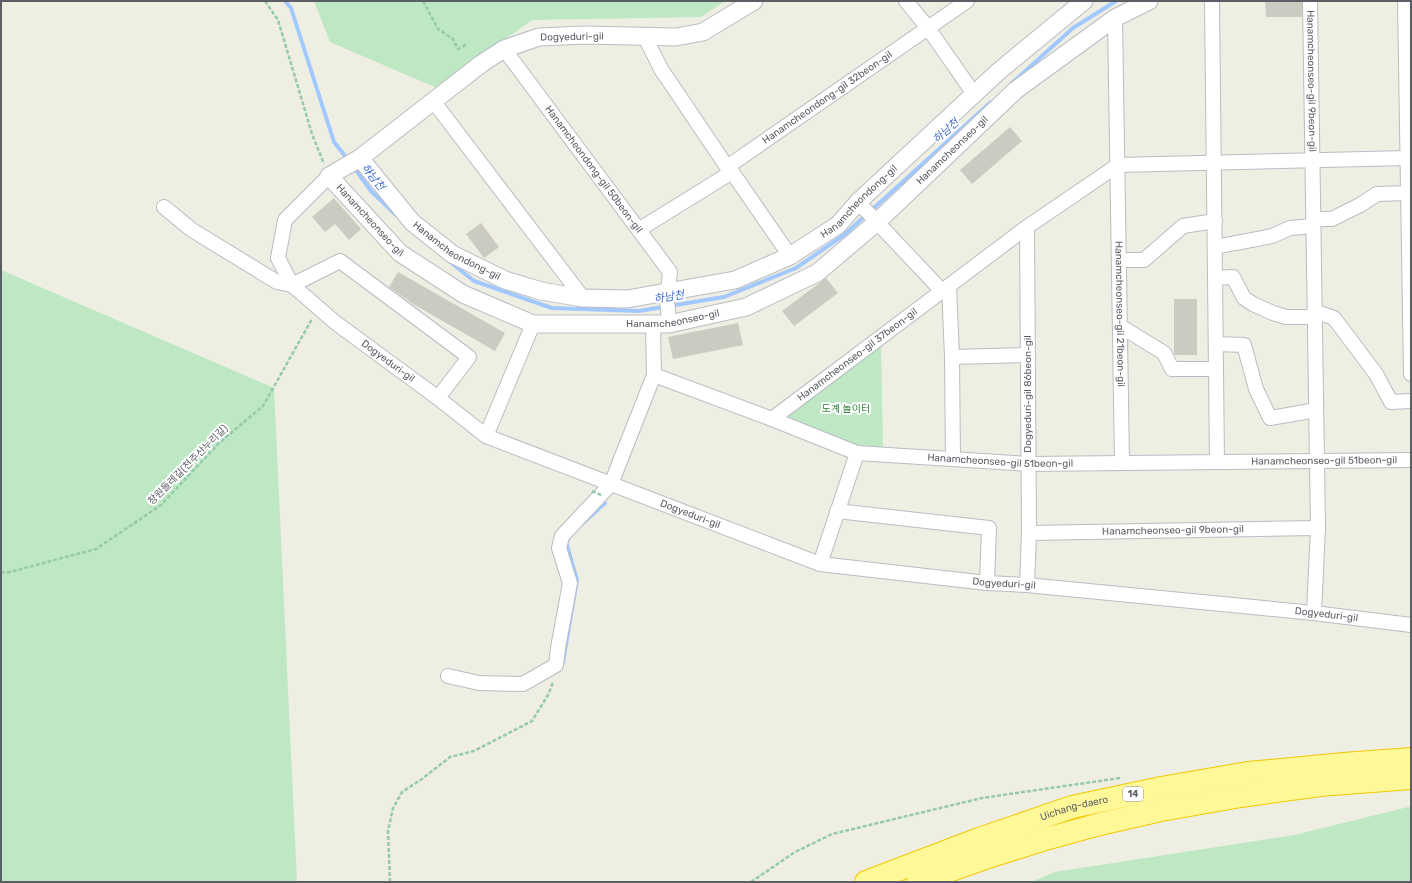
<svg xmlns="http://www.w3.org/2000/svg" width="1412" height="883" font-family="Rubik,'Noto Sans KR',sans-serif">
<rect width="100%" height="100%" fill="#efeee3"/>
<path fill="#bde8c3" d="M314,1H725L701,17L532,20L437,88L330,42Z
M1,270L274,388L297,882H1Z
M881,339L883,454L857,452L775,419Z
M1408,807H1411V882H1031L1055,872L1294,835Z"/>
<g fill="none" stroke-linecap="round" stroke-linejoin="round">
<path stroke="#a2c9ff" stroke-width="4" d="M285,1L291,8L334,142L349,161
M1012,83L1073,28L1116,1
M353,166L371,191L396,215
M449,261L474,281L552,308L639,311L724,297L796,268L844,235L991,102
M583,523L605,503
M563,662L577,580L566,542L568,540"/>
</g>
<path fill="#cccbc2" d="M1265,1H1302V17H1266Z
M1010,127L1022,141L972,184L960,170Z
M334,198L361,229L349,240L335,224L325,232L312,217Z
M481,223L499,247L484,258L466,234Z
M398,272L505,333L495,351L413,304L389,287Z
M826,278L838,293L794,326L782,311Z
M1174,299H1197V355H1174Z
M738,323L743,345L673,359L668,337Z"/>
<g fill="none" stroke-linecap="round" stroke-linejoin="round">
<g stroke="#babcc3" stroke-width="16">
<g id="minor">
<path d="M906,1L928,28L974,94"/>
<path d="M1212,1L1217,462"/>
<path id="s1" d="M1310,1L1318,528L1314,613"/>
<path d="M1405,1L1411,374"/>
<path id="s2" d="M1115,18L1122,463"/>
<path d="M645,37L661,69L727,167L732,172L790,256"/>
<path id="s3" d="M504,49L670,272L667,298L669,324"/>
<path d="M434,102L583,298"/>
<path id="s4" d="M727,167L967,1"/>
<path id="s5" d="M329,176L285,220L278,258L292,285L336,323L438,398L486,436L820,564L987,583L1027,585L1314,613L1411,625"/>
<path d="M858,202L942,291"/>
<path d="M164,207L192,230L277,282L292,285L340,261L469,357L438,398"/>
<path d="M1313,219H1332L1360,205L1377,194L1408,193"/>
<path d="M640,229L732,172"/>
<path d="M1215,247L1272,236L1290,228L1313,226"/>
<path d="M1119,260H1144L1183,226L1215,221"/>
<path d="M1215,278L1233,277L1244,298L1253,304L1273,313L1286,317H1314"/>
<path d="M949,286L952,357L953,459"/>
<path d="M1314,311L1334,318L1376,374L1391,402L1411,401"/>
<path id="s6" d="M653,325L654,375L772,419L857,453L1028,464L1411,460"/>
<path d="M1120,326L1164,353L1172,369H1216"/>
<path d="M1216,344L1244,345L1256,389L1270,418L1316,410"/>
<path d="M952,357L1028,355"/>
<path id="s7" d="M772,419L1027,227L1118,165L1408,158"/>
<path d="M486,436L533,324"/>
<path d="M837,511L989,528L987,583"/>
<path id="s8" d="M1029,533L1318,528"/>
<path d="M820,564L857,453"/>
<path d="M1027,585L1029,533L1027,227"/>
<path d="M448,676L479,683L523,684L556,665L558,648L570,583L559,548L562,536L611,484L654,375"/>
</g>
</g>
<g stroke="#babcc3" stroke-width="19">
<g id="tertiary">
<path id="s9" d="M754,1L703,32L676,37L585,35L539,37L504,49L481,64L360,158L329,176L400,253L463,294L533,324H669L746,307L817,273L877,222L1016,90L1115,18L1149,1"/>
<path id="s10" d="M360,158L412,222L452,254L505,280L541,291L583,298L627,299L735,280L790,256L838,225L858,202L999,71L1084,1"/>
</g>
</g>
<g stroke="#f1c900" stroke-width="24">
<g id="trunk">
<path id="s11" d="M866,882L979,839L1072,807L1161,788L1248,773L1344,764L1411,759"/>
<path d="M918,882L988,857L1042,840L1100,824L1161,810L1241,796L1320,785L1411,778"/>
</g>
</g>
<path stroke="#95caac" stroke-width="2.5" stroke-dasharray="4 2" stroke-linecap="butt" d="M265,1L278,20L312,134L324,164
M423,1L438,29L453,39L458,49L467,44
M1,572L6,573L96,549L161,505L219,443L263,406L312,319
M390,882L388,831L393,808L402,792L422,779L450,757L474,751L532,721L548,695L553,682
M751,882L795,852L832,834L982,798L1120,778"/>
<use href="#minor" stroke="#fff" stroke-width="14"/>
<use href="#tertiary" stroke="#fff" stroke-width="17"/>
<use href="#trunk" stroke="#fff898" stroke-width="22"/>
<path stroke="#95caac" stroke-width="2.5" stroke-dasharray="4 2" stroke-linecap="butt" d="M592,491L603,496"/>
</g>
<g text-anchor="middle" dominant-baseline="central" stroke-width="4" stroke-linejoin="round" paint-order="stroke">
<rect fill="#fff" stroke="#8c8e93" stroke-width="1" x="1123" y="787" width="20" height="14" rx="3"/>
<g font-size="9" font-weight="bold" fill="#5b5e65">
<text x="1133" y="794">14</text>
</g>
<g font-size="10" fill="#5b5e65" stroke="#fff">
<text transform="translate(572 37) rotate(-1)">Dogyeduri-gil</text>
<text stroke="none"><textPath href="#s1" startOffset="80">Hanamcheonseo-gil 9beon-gil</textPath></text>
<text stroke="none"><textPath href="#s4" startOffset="122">Hanamcheondong-gil 32beon-gil</textPath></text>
<text stroke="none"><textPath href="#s9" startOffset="1210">Hanamcheonseo-gil</textPath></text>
<text stroke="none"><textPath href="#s3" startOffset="150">Hanamcheondong-gil 50beon-gil</textPath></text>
<text stroke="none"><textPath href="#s10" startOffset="575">Hanamcheondong-gil</textPath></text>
<text stroke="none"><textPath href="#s9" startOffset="538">Hanamcheonseo-gil</textPath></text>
<text stroke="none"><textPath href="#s10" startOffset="136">Hanamcheondong-gil</textPath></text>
<text stroke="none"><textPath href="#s2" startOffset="296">Hanamcheonseo-gil 21beon-gil</textPath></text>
<text stroke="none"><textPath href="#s9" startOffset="874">Hanamcheonseo-gil</textPath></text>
<text stroke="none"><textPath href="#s7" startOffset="107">Hanamcheonseo-gil 37beon-gil</textPath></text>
<text stroke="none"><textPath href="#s5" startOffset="254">Dogyeduri-gil</textPath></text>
<text transform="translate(1028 394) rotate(-90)">Dogyeduri-gil 86beon-gil</text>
<text stroke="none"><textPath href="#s6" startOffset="411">Hanamcheonseo-gil 51beon-gil</textPath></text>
<text stroke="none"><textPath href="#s6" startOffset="735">Hanamcheonseo-gil 51beon-gil</textPath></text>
<text transform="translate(188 465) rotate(-45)">창원둘레길(천주산누리길)</text>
<text stroke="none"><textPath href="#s5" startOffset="596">Dogyeduri-gil</textPath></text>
<text stroke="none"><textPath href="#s8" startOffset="144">Hanamcheonseo-gil 9beon-gil</textPath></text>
<text stroke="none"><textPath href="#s5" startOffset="920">Dogyeduri-gil</textPath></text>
<text stroke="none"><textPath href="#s5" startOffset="1244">Dogyeduri-gil</textPath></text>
<text stroke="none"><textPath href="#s11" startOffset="221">Uichang-daero</textPath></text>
</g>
<g font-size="10" fill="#2e823d" stroke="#fff">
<text x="846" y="409">도계 놀이터</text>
</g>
<g font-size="11" font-style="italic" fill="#3c6dcb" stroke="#fff">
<text transform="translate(946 131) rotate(-42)">하남천</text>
<text transform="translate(373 177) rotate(51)">하남천</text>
<text transform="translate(669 297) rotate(-9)">하남천</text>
</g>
</g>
<rect width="1412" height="883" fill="none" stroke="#5b5e65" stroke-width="4"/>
</svg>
